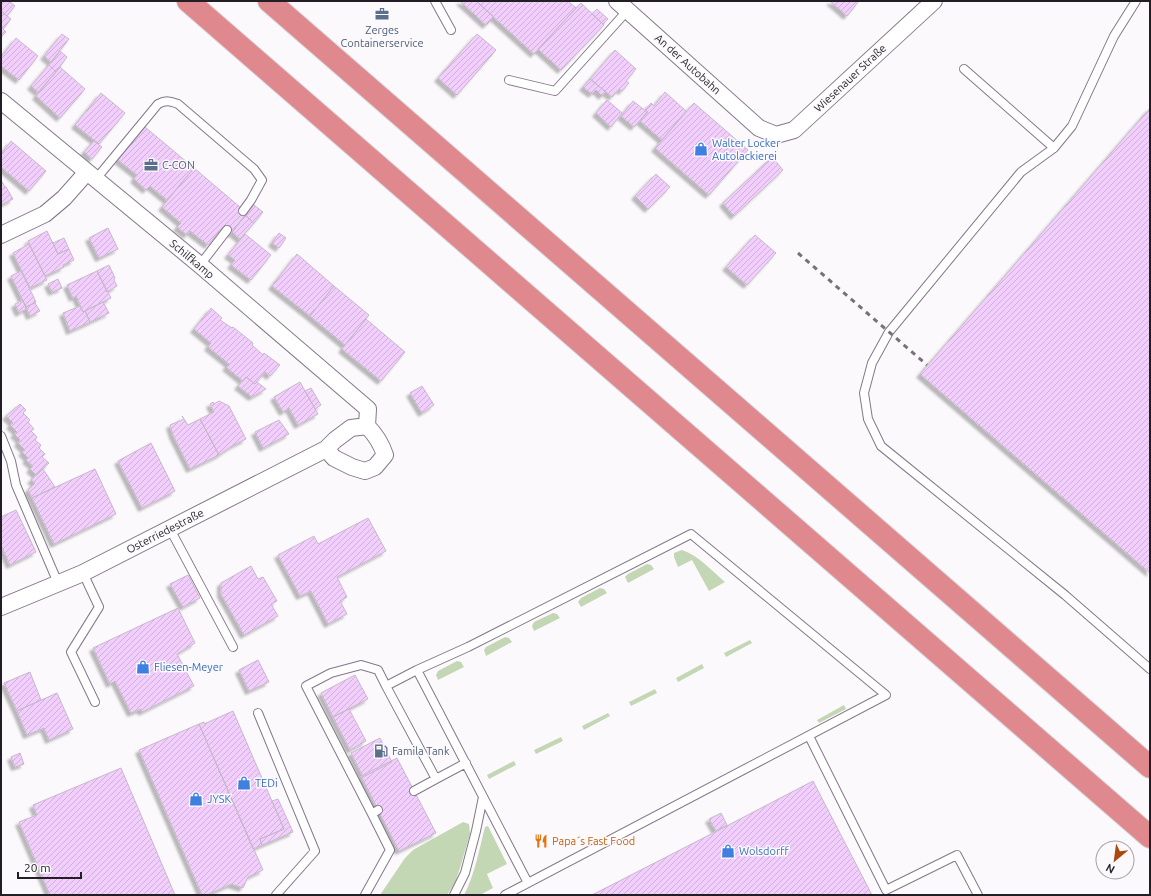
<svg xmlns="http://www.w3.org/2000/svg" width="1151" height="896" font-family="Ubuntu,sans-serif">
<defs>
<pattern id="building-hatch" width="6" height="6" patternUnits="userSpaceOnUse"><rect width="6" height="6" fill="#f1cefb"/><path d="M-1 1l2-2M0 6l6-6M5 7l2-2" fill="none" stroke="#ceb0d7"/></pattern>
<filter id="shadow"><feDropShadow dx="-3.5" dy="3.5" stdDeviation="1" flood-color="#0004"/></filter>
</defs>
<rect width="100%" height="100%" fill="#fcf9fd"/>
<path fill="#c4d7b5" d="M682,550C699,556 711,570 725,582L709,591L692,560L678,567L674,557V553Z
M647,564L651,565L654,569L628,583L625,577L628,574Z
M600,588L604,589L607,593L581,607L578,602L581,598Z
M553,613L557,614L560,618L534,631L532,626L534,622Z
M505,637L509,638L512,642L486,656L484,650L486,647Z
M750,640L752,643L726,657L724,653Z
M457,661L461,662L464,667L438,680L436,675L438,671Z
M702,664L704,668L678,682L676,678Z
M655,689L657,693L631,706L629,702Z
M844,705L846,709L819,723L817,720Z
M608,713L610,716L584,730L582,726Z
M561,737L563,741L536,754L534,750Z
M514,761L516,765L489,779L487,775Z
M463,822L469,824L470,834L460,868L455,883L447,895H380L405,858L413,850Z
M488,826L507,864L487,874L493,888L480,895H464C475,874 479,850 485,827Z"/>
<path fill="url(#building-hatch)" stroke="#c7b8cb" filter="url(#shadow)" d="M1,1H9L15,6L7,16L1,11Z
M460,1H476L494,17L486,25Z
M476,1H568L576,8L534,54Z
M830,1H859L847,16Z
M581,3L604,25L561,70L538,49Z
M597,9L608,19L603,24L592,14Z
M1,11L11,19L3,29L6,32L1,37Z
M62,34L69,39L51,62L44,56Z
M477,34L496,50L457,95L438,78Z
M16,38L38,56L19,80L1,66V57Z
M615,50L636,69L626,81L629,83L622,91L619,89L612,97L590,79Z
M60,51L67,57L56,72L49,65Z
M49,65L56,72L38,92L31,86Z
M60,67L85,89L60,118L36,96Z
M590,79L606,92L602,96L596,90L592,94L583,87Z
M665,92L686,111L662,140L640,121L648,112L645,110L651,103L654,106Z
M101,93L125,113L99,144L75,125Z
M607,100L622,113L611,127L596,113Z
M633,101L647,112L634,127L621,116Z
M694,103L748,150L709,195L655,148Z
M1150,108V573L920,374Z
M145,127L194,168L167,200L150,186L146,190L134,179L137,175L118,160Z
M11,141L46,171L29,191L1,167V154Z
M94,141L102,147L92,159L84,152Z
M772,157L783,170L734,216L723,203Z
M194,168L247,213L231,234L223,227L208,245L190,231L187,235L177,227L181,223L162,207Z
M656,174L670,187L648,209L635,196Z
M1,180L5,187H6L13,199L1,205Z
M254,205L263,212L254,223L245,215Z
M245,215L254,223L240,239L232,232Z
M108,228L118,249L99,258L89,238Z
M47,231L58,254L69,249L74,260L63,265L64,267L45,276L28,241Z
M279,233L286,238L279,248L272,243Z
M245,234L271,255L251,280L231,265L235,260L228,255Z
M755,235L776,253L747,285L726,267Z
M64,238L69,249L58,254L53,243Z
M29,244L47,280L30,288L13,253Z
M297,254L334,286L310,316L272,286Z
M109,265L115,278L114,280L117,286L107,292L97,271Z
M21,271L36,302L26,307L11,276Z
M97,271L111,298L83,312L76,296L73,298L67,285Z
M58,279L62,288L52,292L48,284Z
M334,286L369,315L345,345L310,316Z
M23,300L26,309L19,313L15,304Z
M103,302L109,313L90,322L85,311Z
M35,303L40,311L30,316L26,307Z
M80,306L83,312L85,311L90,322L70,331L63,313Z
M211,308L222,318L220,320L232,328L233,327L253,343L252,345L263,355L264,353L280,365L270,376L265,372L255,384L246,377L243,381L226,367L229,364L208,347L211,343L194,329Z
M366,319L405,352L381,381L342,349Z
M246,377L255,384L257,382L266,389L252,397L238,386Z
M300,382L318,414L298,425L289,408L283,412L274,397Z
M422,386L434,405L422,413L410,393Z
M311,388L321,405L315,409L305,391Z
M219,401L229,406L246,439L232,446L219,455L200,419L214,412L210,404L213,402L214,404Z
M20,404L26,410L23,413L30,420L28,422L34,429L31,431L37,437L35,440L41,445L39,448L45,454L42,457L49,463L36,475L30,469L33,466L26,460L28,458L22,452L25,450L18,443L20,440L14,434L17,432L10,425L13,423L6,416Z
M182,416L188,425L200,419L219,455L190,469L173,435L170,425L184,419Z
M279,420L289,434L263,448L255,432Z
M151,443L175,491L142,508L118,461Z
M43,469L55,487L32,498L28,490L35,483L31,480Z
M95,469L116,514L54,544L32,498Z
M16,510L36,552L10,565L1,545V517Z
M368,518L386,551L337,577L347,597L340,601L347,614L328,624L311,591L300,596L278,555L314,536L318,544Z
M251,566L258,579L263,577L277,601L271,604L278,616L244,635L221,594V583Z
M188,575L200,598L183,607L170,584Z
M178,608L195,643L177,654L194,686L142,712L141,709L131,713L115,681L110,684L93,648Z
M258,660L269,682L249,691L239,670Z
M30,672L41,700L17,711L4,683Z
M355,675L368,699L333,717L321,693Z
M57,693L73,729L49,740L44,728L27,735L17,711Z
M349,709L366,741L350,750L333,717Z
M233,711L284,829L260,839L262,845L253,849L199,724L204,722V724Z
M199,724L263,870L248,877L243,888L231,884L207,895H202L139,750Z
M380,738L392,762L363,777L351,753Z
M20,753L24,764L15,767L11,757Z
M397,758L436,833L399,851L361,776Z
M121,768L175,895H50L19,822L37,815L33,805Z
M813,781L872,895H592L721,829Z
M278,799L293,832L262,845L260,839L284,829L272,801Z
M721,813L727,825L716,831L709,819Z"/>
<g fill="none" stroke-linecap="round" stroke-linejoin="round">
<g stroke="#84778a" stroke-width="10">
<path id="service" d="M435,1L451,30
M1136,1L1114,36L1072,126L1054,148L1021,172L889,332L872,363L864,393L868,419L881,446L1065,595L1150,669
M964,69L1054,148
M509,80L555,91L627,11
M96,179L158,104C166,100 170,101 178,104L254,169L262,180L251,200L243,211
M200,265L227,230
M1,436L11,461L16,485L58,583
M170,529L233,647
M83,573L99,607L71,652L95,702
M417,670L528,883
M258,713L315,851L276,895
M809,736L886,890L957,855L978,895
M436,779L466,763
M414,791L436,779L386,686L417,670L468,647L691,534L886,695L505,895
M372,814L306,686L331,673L361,665L378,670L386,686
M365,895L390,850L372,814L378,810
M454,895L465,873L476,831L483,797"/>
</g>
<g stroke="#84778a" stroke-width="18">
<path id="minor" d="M617,1L759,128L776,135L794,130L934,1
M1,101L200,265L368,409L367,426
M1,235L45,214L64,198L87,172
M1,607L83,573L326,449L335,440L351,428L367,426C376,435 381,443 385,455L375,467L365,471L352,467L334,458L326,449"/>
</g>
<g stroke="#d7d6d8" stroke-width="24">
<path id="motorway" d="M188,1L1150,837
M269,1L1150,767"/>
</g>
<use href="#service" stroke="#fff" stroke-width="8"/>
<use href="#minor" stroke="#fff" stroke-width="16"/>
<use href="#motorway" stroke="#df898f" stroke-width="22"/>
<path stroke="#767177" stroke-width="3" stroke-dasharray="5 5" stroke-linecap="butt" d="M798,253L927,365"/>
</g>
<defs>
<g id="office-bare" transform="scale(1.08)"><path d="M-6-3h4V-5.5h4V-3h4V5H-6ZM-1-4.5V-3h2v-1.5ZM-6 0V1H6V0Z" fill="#5c6f8a" stroke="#fcf9fd" stroke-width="2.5" paint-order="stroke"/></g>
<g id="shop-bare" transform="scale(1.08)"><path d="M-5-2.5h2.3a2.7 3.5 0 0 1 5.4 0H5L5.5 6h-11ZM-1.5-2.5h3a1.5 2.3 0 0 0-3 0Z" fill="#3f7fe0" stroke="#fcf9fd" stroke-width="2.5" paint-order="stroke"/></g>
<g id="fuel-bare" transform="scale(1.08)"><path d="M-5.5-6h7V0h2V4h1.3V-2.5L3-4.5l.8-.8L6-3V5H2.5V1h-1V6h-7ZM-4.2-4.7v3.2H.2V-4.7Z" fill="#5c6f8a" stroke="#fcf9fd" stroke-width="2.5" paint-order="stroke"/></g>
<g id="restaurant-bare" transform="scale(1.08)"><path d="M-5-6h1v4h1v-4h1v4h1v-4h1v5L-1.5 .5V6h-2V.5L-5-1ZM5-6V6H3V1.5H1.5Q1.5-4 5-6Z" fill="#e8710a" stroke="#fcf9fd" stroke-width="2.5" paint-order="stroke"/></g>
</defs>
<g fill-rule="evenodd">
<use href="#office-bare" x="382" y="14"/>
<use href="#shop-bare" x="701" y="149"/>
<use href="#office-bare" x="151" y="165"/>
<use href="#shop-bare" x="143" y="667"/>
<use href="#fuel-bare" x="381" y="751"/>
<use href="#shop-bare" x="244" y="783"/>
<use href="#shop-bare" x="196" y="799"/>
<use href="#restaurant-bare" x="541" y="841"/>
<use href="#shop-bare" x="728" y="851"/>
</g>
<g text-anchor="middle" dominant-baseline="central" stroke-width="3" stroke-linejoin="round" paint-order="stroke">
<g font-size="11" fill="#4e5e75" stroke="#fcf9fd" text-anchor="start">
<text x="382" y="30" text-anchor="middle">Zerges<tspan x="382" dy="13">Containerservice</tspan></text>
<text x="162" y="165">C-CON</text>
<text x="392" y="751">Famila Tank</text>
</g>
<g font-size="11" fill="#231d25" stroke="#fcf9fd">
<text transform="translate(688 64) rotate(42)">An der Autobahn</text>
<text transform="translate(850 78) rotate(-43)">Wiesenauer Straße</text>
<text transform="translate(192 259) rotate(40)">Schilfkamp</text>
<text transform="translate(165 531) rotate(-27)">Osterriedestraße</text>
</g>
<g font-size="11" fill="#366cbe" stroke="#fcf9fd" text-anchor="start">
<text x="712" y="143">Walter Locker<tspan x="712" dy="13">Autolackierei</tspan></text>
<text x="154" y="667">Fliesen-Meyer</text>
<text x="255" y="783">TEDi</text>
<text x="207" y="799">JYSK</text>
<text x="739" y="851">Wolsdorff</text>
</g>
<g font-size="11" fill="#c56008" stroke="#fcf9fd" text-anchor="start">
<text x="552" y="841">Papa´s Fast Food</text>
</g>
</g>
<rect width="1151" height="896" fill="none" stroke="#231d25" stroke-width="4"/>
<g transform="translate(1115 860) rotate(209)"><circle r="19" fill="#fcf9fd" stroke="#a5a1a7"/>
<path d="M0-3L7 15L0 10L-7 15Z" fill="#aa480d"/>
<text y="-6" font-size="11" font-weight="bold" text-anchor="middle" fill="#231d25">N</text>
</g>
<path d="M18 872v6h63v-6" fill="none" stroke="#231d25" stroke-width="2"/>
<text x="24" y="872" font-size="12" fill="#231d25" stroke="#fcf9fd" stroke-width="3" paint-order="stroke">20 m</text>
</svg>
